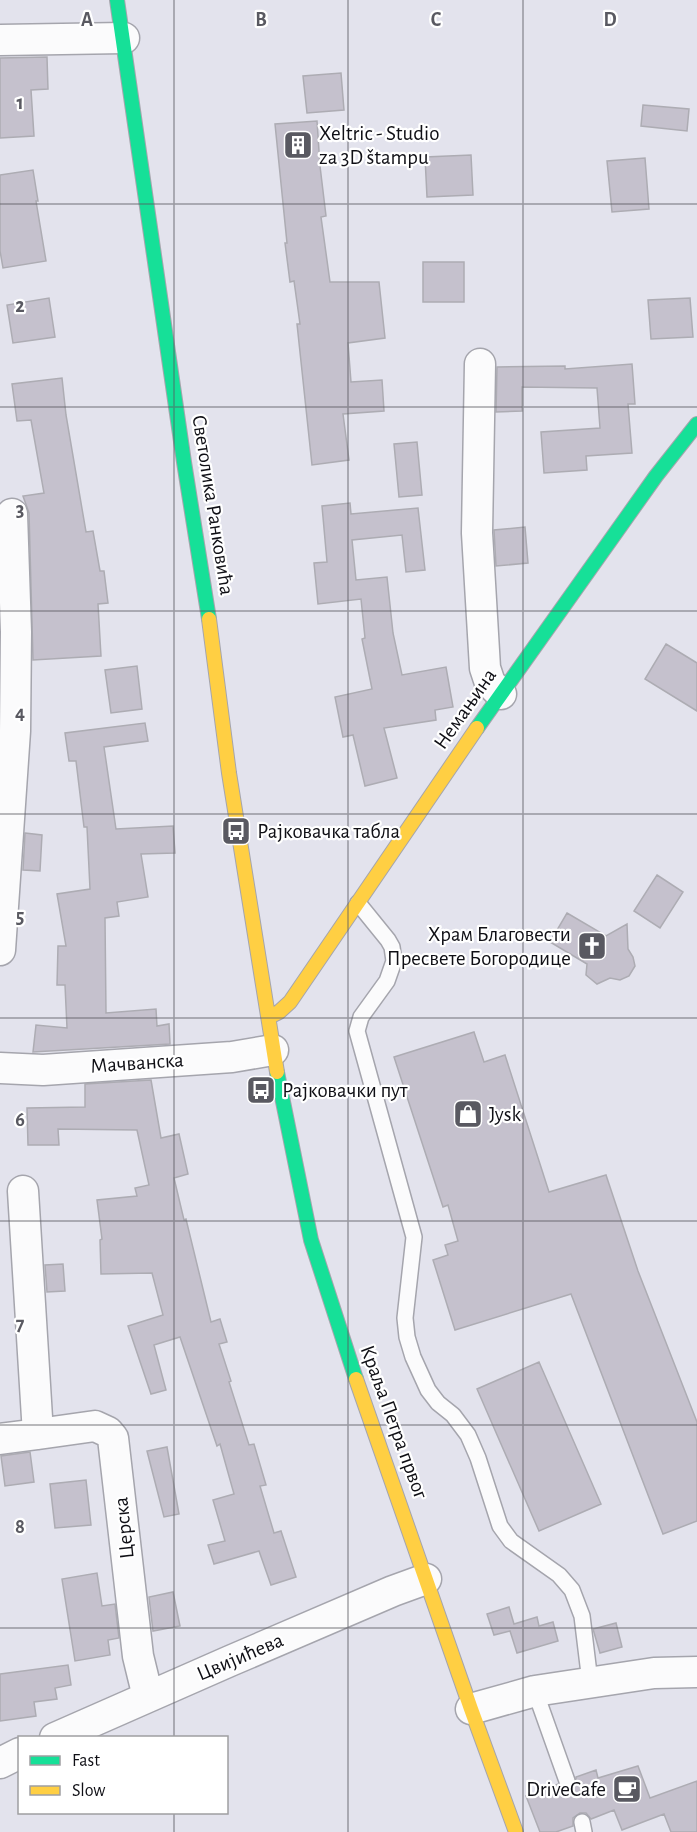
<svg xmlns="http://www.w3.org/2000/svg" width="697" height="1832" font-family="'Alegreya Sans',sans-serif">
<rect width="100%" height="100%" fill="#e3e3ed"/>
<path fill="#c5c1cd" stroke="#adacb3" stroke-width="1.5" d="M47,57L48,89L31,90L34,136L0,138V58Z
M341,73L344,110L307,113L303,76Z
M643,105L689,109L687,131L641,126Z
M317,121L320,166L326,216L321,217L330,282H379L385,338L348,343L351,382L382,380L384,411L343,414L349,460L312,465L297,324H300L294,281L290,282L285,243H287L275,124Z
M471,155L473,195L427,197L425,157Z
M645,158L649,209L612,212L607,161Z
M33,170L38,201H36L46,261L3,268L0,251V175Z
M423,262H464V302H423Z
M49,298L55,337L13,343L7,305Z
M690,298L693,337L651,339L648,300Z
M632,364L635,404H628L632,453L586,456L587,470L544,473L541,432L600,428L597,388L522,387V411L496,412L497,367L565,366V369Z
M62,378L66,415L86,532L93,531L100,571H104L108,603L98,604L101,656L33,660L29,513L23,496L44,493L31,420L17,421L12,384Z
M417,442L422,495L399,497L394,444Z
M350,503L351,514L418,508L425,570L406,572L402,535L352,540L356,580L387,577L393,633L402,675L446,667L453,707L435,710L436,720L384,728L397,778L365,786L353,735L343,737L335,697L372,689L362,639L365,638L361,599L318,604L314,563L327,562L322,506Z
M525,527L528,563L496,566L494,530Z
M666,644L697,663V711L645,679Z
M137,666L142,709L111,713L105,670Z
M145,723L148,741L104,747L116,829L173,826L175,853L141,854L148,897L117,902L119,916L105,918L106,1013L156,1009L157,1026L169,1024L170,1044L33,1052L36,1025L67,1028L65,985H57L58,946H66L57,894L90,889L87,827H84L76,761H69L65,733Z
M25,833L42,835L40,871L23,870Z
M657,875L683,892L660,928L634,911Z
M567,913L606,936L627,924L628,949L633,957L635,966L629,976L620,980L610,978L597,984L586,975L587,964L550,942Z
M474,1032L484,1062L505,1055L549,1192L606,1175L638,1271L697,1422V1521L663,1534L571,1294L455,1330L433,1260L448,1255L445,1245L458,1241L448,1205L443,1207L394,1057Z
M151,1080L161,1138L179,1134L188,1174L174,1178L184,1220L186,1219L211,1322L220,1319L227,1342L219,1344L231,1381L229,1382L249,1445L254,1444L266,1485L260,1486L274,1533L281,1531L296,1577L271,1585L259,1551L214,1564L208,1545L225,1541L213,1500L234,1494L220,1444L217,1446L180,1337L154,1345L166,1390L151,1394L128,1326L163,1315L152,1273L101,1274L100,1240L102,1239L97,1200L137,1196L135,1188L149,1185L137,1130L58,1129L59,1145H28L27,1108L85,1107V1084Z
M63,1264L65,1291L47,1292L45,1265Z
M539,1362L601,1504L539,1531L477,1389Z
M167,1447L179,1514L164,1517L147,1451Z
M30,1452L34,1482L5,1486L1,1456Z
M86,1480L91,1525L55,1528L50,1484Z
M97,1573L102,1606L115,1604L119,1638L108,1640L110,1655L75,1661L62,1579Z
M173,1592L180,1626L153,1631L149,1597Z
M509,1607L514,1624L537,1617L539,1626L553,1622L558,1641L517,1653L510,1631L494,1635L487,1614Z
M616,1623L622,1647L600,1653L593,1629Z
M68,1665L71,1685L55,1688L57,1699L34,1702L36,1716L0,1721V1674Z
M638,1766L650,1798L697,1781V1832H671L664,1814L622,1830L614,1810L591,1819L586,1813H580L573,1818V1826L556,1832H540L526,1796L558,1784L565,1790H571L576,1783V1777L596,1770L598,1778Z"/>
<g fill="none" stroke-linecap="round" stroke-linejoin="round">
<g stroke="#a5a5ad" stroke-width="18">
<path id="lane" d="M358,903L388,940L392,947L394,961L387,981L361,1017L357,1031L414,1237L405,1318L407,1337L413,1357L428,1390L438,1403L453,1415L468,1435L478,1458L500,1526L511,1541L559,1575L572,1590L582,1616L590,1682
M535,1691L567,1781
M582,1822L584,1832"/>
</g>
<g stroke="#a5a5ad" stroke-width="33">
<path id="street" d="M0,40L124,38
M480,364L477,533L485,668L490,683L501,694
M0,950L15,731L16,632L12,514
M0,1068L43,1070L232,1057L273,1050
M23,1191L38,1434L95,1426L108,1432L113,1438L138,1656L148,1697
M0,1439L38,1434
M471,1709L535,1691L654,1673L697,1672
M55,1738L230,1661L393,1591L426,1579
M0,1763L20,1753"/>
</g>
<g stroke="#a5a5ad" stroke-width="16">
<path id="fast" d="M117,0L184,462L209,619
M477,728L656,476L697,424
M277,1072L311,1240L356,1379"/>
</g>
<g stroke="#a5a5ad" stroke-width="16">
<path id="slow" d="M209,619L229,773L277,1072
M269,1017L279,1012L290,1002L477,728
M356,1379L471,1709L516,1832"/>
</g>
<use href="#lane" stroke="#fbfbfc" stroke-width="15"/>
<use href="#street" stroke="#fbfbfc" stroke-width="30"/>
<use href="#fast" stroke="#16e098" stroke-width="14"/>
<use href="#slow" stroke="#ffcf43" stroke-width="14"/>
</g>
<path fill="none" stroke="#595961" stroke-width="1.5" stroke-opacity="0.55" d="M174,0V1738M348,0V1832M523,0V1832M0,204H697M0,407H697M0,611H697M0,814H697M0,1018H697M0,1221H697M0,1425H697M0,1628H697M174,1812V1832"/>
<defs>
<g id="building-square" transform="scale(1.5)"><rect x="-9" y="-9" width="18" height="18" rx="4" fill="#595961" stroke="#fff"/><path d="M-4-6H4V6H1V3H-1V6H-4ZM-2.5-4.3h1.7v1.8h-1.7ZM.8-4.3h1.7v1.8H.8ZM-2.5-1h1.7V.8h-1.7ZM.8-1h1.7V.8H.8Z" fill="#fff"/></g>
<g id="bus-square" transform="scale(1.5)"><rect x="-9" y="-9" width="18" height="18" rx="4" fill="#595961" stroke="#fff"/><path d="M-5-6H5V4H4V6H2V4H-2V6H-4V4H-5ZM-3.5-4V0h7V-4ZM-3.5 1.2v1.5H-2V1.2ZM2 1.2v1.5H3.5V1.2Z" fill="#fff"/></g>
<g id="church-square" transform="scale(1.5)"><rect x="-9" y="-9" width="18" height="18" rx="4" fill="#595961" stroke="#fff"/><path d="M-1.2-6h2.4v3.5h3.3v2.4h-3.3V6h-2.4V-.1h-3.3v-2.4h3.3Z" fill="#fff"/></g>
<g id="shop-square" transform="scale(1.5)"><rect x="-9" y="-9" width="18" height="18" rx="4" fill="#595961" stroke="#fff"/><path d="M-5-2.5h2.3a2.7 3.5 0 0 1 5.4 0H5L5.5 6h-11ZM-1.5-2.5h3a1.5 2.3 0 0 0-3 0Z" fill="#fff"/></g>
<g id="cafe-square" transform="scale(1.5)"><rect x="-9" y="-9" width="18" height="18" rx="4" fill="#595961" stroke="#fff"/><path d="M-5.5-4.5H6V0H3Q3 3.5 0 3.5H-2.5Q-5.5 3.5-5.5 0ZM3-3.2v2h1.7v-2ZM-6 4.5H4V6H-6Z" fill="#fff"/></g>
</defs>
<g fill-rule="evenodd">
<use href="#building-square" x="298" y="145"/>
<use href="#bus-square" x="236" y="831"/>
<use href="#church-square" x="592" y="946"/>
<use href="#bus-square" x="261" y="1090"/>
<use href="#shop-square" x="468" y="1114"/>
<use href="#cafe-square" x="627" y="1789"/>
</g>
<g text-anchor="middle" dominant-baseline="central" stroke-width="4.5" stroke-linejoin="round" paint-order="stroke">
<g font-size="21" fill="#0f0f15" stroke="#fff" text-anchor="start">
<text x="319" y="133">Xeltric - Studio<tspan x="319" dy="24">za 3D štampu</tspan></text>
<text x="257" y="831">Рајковачка табла</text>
<text x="571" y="934" text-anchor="end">Храм Благовести<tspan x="571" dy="24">Пресвете Богородице</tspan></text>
<text x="282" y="1090">Рајковачки пут</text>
<text x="489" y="1114">Jysk</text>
<text x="606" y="1789" text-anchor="end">DriveCafe</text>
</g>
<g font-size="21" fill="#0f0f15" stroke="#fff">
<text transform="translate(213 505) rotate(81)">Светолика Ранковића</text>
<text transform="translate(465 709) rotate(-55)">Немањина</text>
<text transform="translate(137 1063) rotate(-4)">Мачванска</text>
<text transform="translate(394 1422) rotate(70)">Краља Петра првог</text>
<text transform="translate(124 1528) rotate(-96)">Церска</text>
<text transform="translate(240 1657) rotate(-23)">Цвијићева</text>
</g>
</g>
<g font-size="20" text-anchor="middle" font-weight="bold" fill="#595961" stroke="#fff" stroke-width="4.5" stroke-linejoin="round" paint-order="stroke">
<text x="87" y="26">A</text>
<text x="261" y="26">B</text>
<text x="436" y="26">C</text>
<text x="610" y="26">D</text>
<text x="20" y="109">1</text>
<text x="20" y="312">2</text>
<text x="20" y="516">3</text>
<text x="20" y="719">4</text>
<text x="20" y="923">5</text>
<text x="20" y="1126">6</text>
<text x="20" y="1330">7</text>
<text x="20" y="1533">8</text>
</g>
<rect x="18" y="1736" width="210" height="78" fill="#ffffff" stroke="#9f9fa1" stroke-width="1.5"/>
<rect x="30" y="1756" width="30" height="9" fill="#16e098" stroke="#9f9fa1" stroke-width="1.5"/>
<text x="72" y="1766" font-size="18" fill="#0f0f15">Fast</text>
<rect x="30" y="1786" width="30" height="9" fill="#ffcf43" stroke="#9f9fa1" stroke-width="1.5"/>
<text x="72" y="1796" font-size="18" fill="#0f0f15">Slow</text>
</svg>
